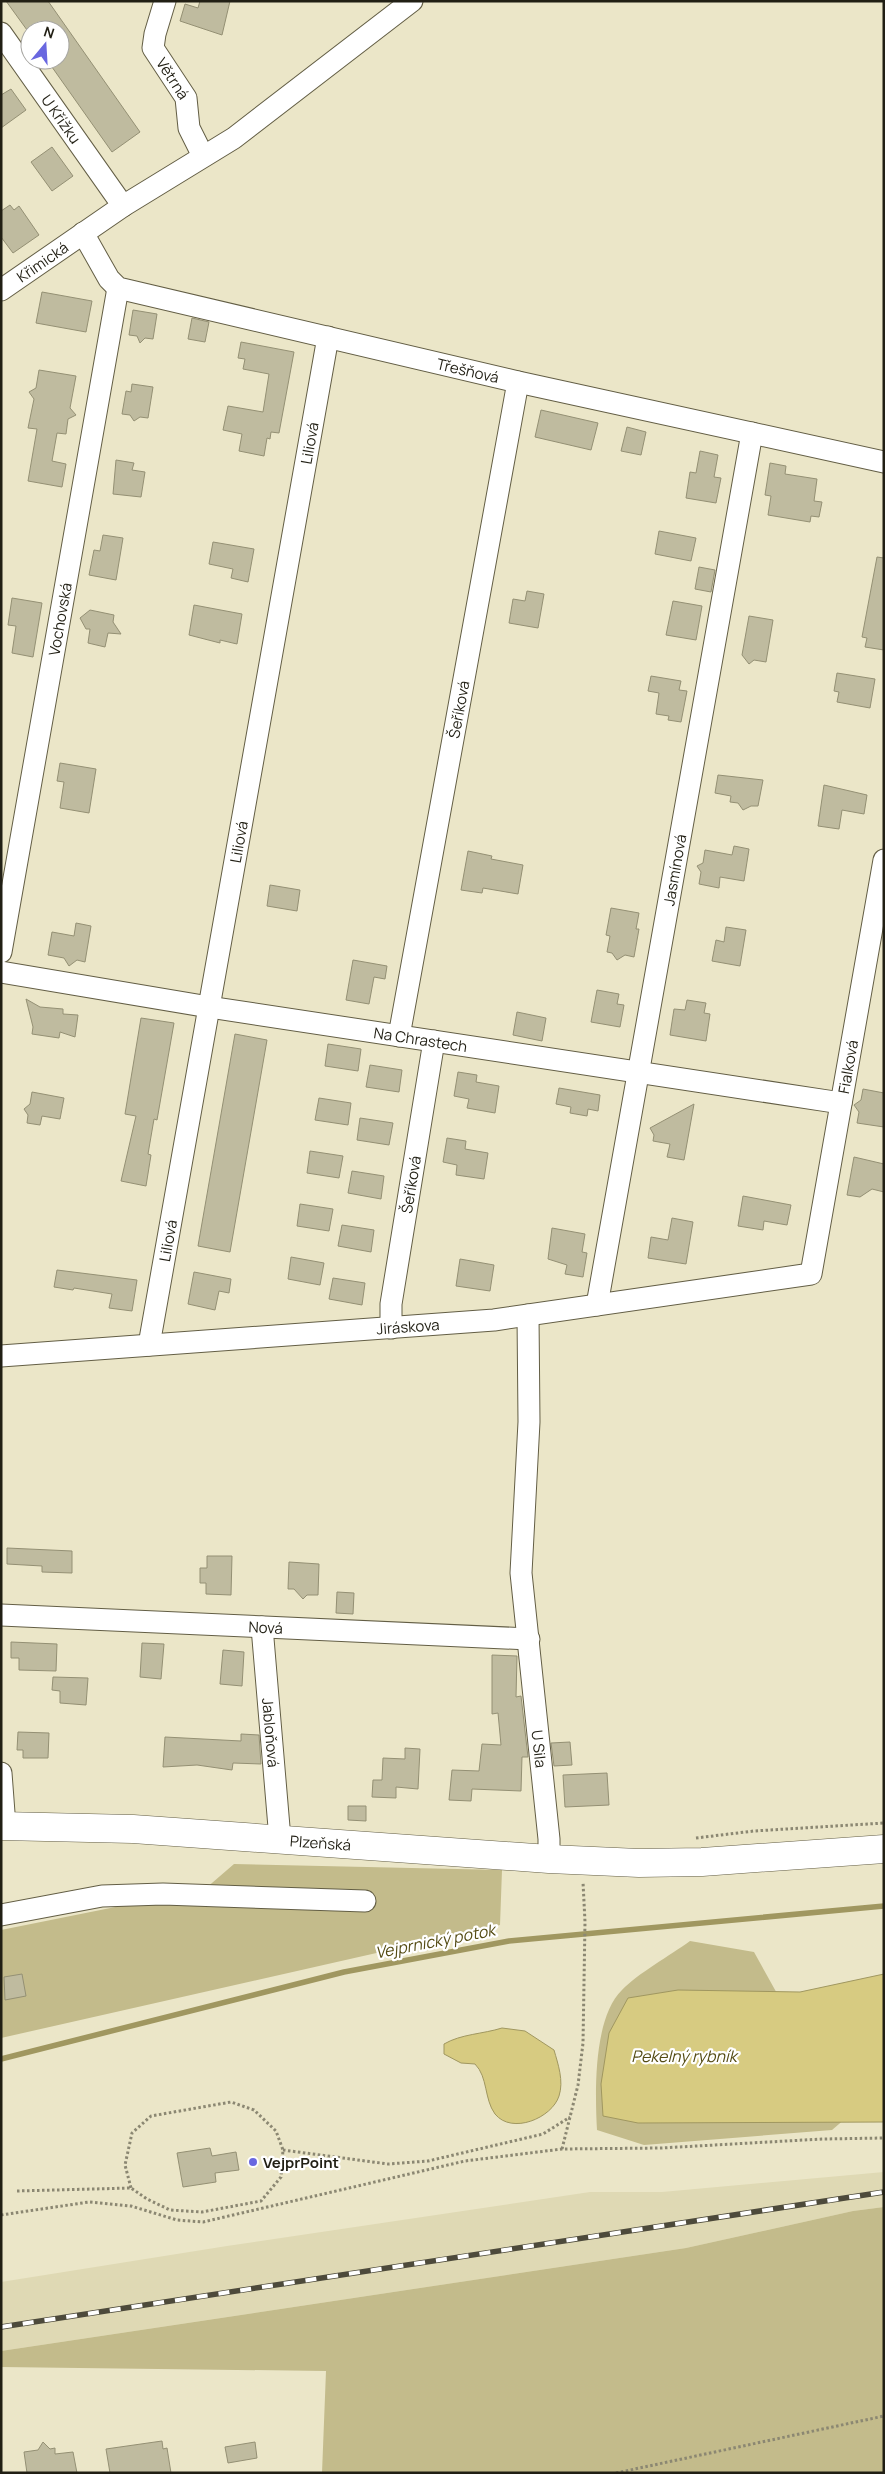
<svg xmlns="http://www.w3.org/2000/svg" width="885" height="2474" font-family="Manrope,sans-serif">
<rect width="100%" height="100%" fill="#ebe6c8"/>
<path fill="#dfd9b4" d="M884,2172V2207L853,2211L686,2248L1,2351V2282L227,2246L590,2192H662Z"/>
<path fill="#c3bb8b" d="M234,1864L502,1870L500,1925L1,2038V1930L205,1889Z
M690,1941L754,1952L779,1997L867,2100L832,2130L644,2145L597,2130C595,2093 593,2018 622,1990C637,1974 671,1955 690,1941Z
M884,2207V2473H322L326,2371L1,2367V2351L686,2248L853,2211Z"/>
<path fill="#d7cb81" stroke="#a09760" d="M884,1974V2122L638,2123L603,2116L601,2084L609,2033L628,1998L678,1990L800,1992Z
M502,2028L525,2031L554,2050C558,2064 564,2081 559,2096C552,2118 512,2135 495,2114C484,2099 488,2077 475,2064L461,2063L444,2054V2044C461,2034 483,2034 502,2028Z"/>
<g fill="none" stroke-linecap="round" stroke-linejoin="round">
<path stroke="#a09760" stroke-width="5.5" d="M1,2059L344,1972L509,1941L884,1906"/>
</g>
<path fill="#bfbb9f" stroke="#949074" d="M6,1H48L140,132L112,152L47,60H60V30H27Z
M200,1H230L222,35L180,21L185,4L198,8Z
M11,89L26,110L1,128V95Z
M52,147L73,176L52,191L31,162Z
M10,205L14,210L19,206L39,235L13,253L1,237V211Z
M42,292L92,301L86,332L36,323Z
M133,310L157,314L153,339L145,338L140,343L137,336L129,335Z
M192,318L209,322L205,342L188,339Z
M241,342L294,352L279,433L271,432L270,439L267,438L264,456L239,451L242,434L223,430L228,406L263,412L269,374L243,369L245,359L238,358Z
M39,370L76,376L70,408L76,415L68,419L66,434L57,433L52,461L66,464L62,487L28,481L37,429L28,428L34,399L29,392L36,388Z
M132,384L153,387L148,418L140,417L134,421L130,415L122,414L126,391L131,392Z
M541,410L598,423L591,450L535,437Z
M627,427L646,432L641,455L621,451Z
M700,451L718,455L714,477L721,478L716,503L686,498L690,472L696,473Z
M116,460L134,463L132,470L145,472L141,497L113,494Z
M770,463L786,466L785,474L817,479L814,501L822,502L819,517L811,516L810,522L768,515L771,496L765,495Z
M659,531L696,538L691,561L655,554Z
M103,535L123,538L116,580L89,575L94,550L100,551Z
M213,542L254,549L248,582L231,578L233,569L209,564Z
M877,557L884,558V650L865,647L867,638L862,637Z
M699,567L715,570L711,592L695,589Z
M527,591L544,594L538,628L509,623L513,599L525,601Z
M12,598L42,603L33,657L12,653L16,626L8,625Z
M673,601L702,606L696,640L666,635Z
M194,605L242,614L237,644L220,640V643L189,635Z
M90,610L114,615L113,622L121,634L108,633L105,647L88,643L90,629H86L80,618Z
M749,616L773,620L766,662L754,660L749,664L742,655Z
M837,673L875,679L870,708L837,702L839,692L834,691Z
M651,676L681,681L679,690L687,691L681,722L668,720L669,716L656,714L659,693L648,691Z
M60,763L96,769L89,813L60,808L64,782L57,781Z
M718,775L763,780L758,806H751L743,810L738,803L730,802L731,796L715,793Z
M824,785L867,795L864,814L842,810L839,829L818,826Z
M734,846L749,849L744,881L720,877L719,888L699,884L701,872L697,866L703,863L705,850L732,855Z
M468,851L492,856L491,859L523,865L518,894L483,888L482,893L461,890Z
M270,885L300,890L297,911L267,906Z
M611,908L639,913L636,929H639L634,957L625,955L617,960L612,953L607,952L610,936L606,935Z
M76,923L91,926L85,962L77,960L69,966L64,958L48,955L52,932L74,936Z
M726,927L746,930L740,966L712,961L716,940L724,942Z
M353,960L387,966L385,979L374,977L369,1004L346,1000Z
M597,990L619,994L617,1004L624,1005L620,1027L591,1022Z
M26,999L40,1007L63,1009V1014L78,1015L75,1037L60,1032L59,1038L32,1034L33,1027Z
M687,1000L706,1003L704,1013L710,1014L706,1041L670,1035L674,1009L685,1010Z
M517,1012L546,1018L542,1041L513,1035Z
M141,1018L174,1023L157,1120L154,1119L148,1154L151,1155L146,1186L121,1181L136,1116L125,1114Z
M235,1034L267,1040L230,1252L198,1246Z
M328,1044L361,1049L358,1071L325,1066Z
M370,1065L402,1070L399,1092L366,1087Z
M458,1072L477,1075L476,1082L499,1086L495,1113L467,1108L469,1099L454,1096Z
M559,1088L600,1095L598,1111L588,1109L587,1116L570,1113L571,1107L556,1104Z
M863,1089L884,1093V1127L857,1123L859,1112L854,1105L861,1100Z
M32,1092L64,1098L60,1119L42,1116L40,1125L27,1123L28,1115L24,1109L30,1104Z
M319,1098L351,1103L348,1125L315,1120Z
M694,1104L684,1160L667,1157L670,1144L653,1141L654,1135L650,1128Z
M360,1118L393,1123L389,1145L357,1140Z
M447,1138L466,1141L465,1149L488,1153L484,1179L456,1175L457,1165L443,1162Z
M310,1151L343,1156L339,1178L307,1173Z
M854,1157L884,1164V1192L872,1189L860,1197L847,1195Z
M352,1171L384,1176L381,1199L348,1193Z
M743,1196L791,1205L787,1225L764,1221L763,1230L738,1226Z
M300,1204L333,1209L329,1231L297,1226Z
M672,1218L693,1222L686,1264L648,1258L651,1237L668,1240Z
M342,1225L374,1230L371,1252L338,1246Z
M552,1228L585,1234L582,1252L587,1253L583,1277L565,1274L567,1265L548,1259Z
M291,1257L324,1263L320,1285L288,1279Z
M460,1259L494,1265L490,1291L456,1286Z
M57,1270L137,1280L132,1311L109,1308L112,1294L74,1288L73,1290L54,1287Z
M194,1272L231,1279L229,1293L219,1291L215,1310L188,1304Z
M333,1278L365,1283L362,1305L329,1299Z
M7,1548L72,1551V1573L42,1572V1566L7,1564Z
M207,1556H232L231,1595L206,1594V1583H200V1568H207Z
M289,1562L319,1564L318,1595H307L303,1599L294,1589H288Z
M337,1592L354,1593L353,1614L336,1613Z
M11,1642L57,1644L56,1671L19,1670V1658H11Z
M142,1643L164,1644L161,1679L140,1677Z
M223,1650L244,1652L242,1686L220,1684Z
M492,1655L517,1656L516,1697L521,1696L528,1757H522L521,1791L472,1789L471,1801L449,1800L452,1770L479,1771L482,1744L501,1745L498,1713L492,1714Z
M53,1677L88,1678L86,1705L60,1703V1691L52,1690Z
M18,1732L49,1733L48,1758H23V1750H17Z
M241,1734L259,1735L261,1764L233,1763L232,1770L197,1765L163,1767L165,1737L241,1741Z
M570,1742L572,1765L554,1766L551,1743Z
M405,1748L420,1749L418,1789L396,1787V1798L372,1797L373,1780H382L383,1758L405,1759Z
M607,1773L609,1805L565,1807L563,1775Z
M348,1806H366V1821L348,1820Z
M22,1974L26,1996L5,2000L4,1977Z
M210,2148L212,2156L236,2152L239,2170L215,2173L216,2182L183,2187L177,2153Z
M162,2441L163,2449L167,2448L171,2473H110L106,2449Z
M43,2442L50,2449L55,2448V2454L73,2452L77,2473H27L24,2452L38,2450Z
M255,2442L257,2458L228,2463L225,2447Z"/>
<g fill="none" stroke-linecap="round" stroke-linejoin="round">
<g stroke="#635e45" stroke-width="23">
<g id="minor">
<path id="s1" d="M165,1L155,34L153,48L186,98L189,128L203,156"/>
<path id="s2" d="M1,33L123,206"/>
<path id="s3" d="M83,233L109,279L118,288L518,382L884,462"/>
<path id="s4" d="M1,290L123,206L234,138L412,1"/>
<path id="s5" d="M1,952L118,288"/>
<path id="s6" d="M1,972L209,1007L841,1103"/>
<path id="s7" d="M399,1036L518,382"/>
<path id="s8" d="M597,1305L752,433"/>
<path id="s9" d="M528,1315L529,1422L521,1573L549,1839V1859"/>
<path id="s10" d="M391,1328V1304L434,1041"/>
<path id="s11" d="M149,1345L328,337"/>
<path id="s12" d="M1,1356L494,1320L811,1274L884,860"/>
<path id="s13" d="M1,1615L529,1639"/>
<path id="s14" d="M262,1627L280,1839"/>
<path d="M1,1773L5,1826"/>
<path d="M1,1915L102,1896L163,1894L365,1901"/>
</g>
</g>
<g stroke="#635e45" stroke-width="29">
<g id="major">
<path id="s15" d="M1,1826L133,1829L549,1859L639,1863L702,1862L884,1849"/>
</g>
</g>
<path stroke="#8b8772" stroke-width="3" stroke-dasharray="2.5 2.5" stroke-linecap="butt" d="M696,1838L754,1831L884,1823
M562,2149L578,2085L583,2043L585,1922L583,1882
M283,2150L388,2164L428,2161L543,2134L570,2117
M17,2191L131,2188L147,2199L170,2210L202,2212L261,2201L281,2177L283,2150L276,2131L254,2110L231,2102L151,2116L132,2133L125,2165L131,2188
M1,2215L89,2202L131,2206L177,2220L203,2222L465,2161L562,2149L661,2148L822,2139L884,2138
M616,2473L884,2416"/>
<use href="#minor" stroke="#fff" stroke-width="21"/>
<use href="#major" stroke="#fff" stroke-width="28"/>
<g stroke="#4d4a3b" stroke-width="5.5">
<path id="rail" d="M1,2327L884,2192"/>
</g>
<use href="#rail" stroke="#fff" stroke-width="4" stroke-dasharray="11" stroke-linecap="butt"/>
</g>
<circle fill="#6967e0" stroke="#fff" stroke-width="2" cx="253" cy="2162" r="5"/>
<g text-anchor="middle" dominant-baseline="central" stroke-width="4.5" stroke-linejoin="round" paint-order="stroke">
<g font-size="15" fill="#211f14" stroke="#fff">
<text stroke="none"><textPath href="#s1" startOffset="85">Větrná</textPath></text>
<text stroke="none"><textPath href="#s2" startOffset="105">U Křížku</textPath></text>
<text stroke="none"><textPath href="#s4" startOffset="50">Křimická</textPath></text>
<text stroke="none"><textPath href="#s3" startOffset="425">Třešňová</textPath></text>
<text stroke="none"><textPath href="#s11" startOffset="916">Liliová</textPath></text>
<text stroke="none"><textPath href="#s5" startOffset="338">Vochovská</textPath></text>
<text stroke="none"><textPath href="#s7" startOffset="332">Šeříková</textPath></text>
<text stroke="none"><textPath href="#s11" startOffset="511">Liliová</textPath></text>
<text stroke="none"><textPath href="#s8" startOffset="442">Jasmínová</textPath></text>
<text stroke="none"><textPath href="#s6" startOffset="425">Na Chrastech</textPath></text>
<text stroke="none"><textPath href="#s12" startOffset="1025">Fialková</textPath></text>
<text stroke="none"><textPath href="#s10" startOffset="145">Šeříková</textPath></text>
<text stroke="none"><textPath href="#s11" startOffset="106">Liliová</textPath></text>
<text stroke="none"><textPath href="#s12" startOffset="408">Jiráskova</textPath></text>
<text stroke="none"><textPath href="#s13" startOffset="265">Nová</textPath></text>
<text stroke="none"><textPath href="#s14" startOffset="106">Jabloňová</textPath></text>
<text stroke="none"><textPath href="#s9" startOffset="435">U Sila</textPath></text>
<text stroke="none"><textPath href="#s15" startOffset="320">Plzeňská</textPath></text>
</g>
<g font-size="15" font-weight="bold" fill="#211f14" stroke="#fff" text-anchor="start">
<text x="263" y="2162">VejprPoint</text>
</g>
<g font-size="16" font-style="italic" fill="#544b13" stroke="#fff">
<text transform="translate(435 1941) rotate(-11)">Vejprnický potok</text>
<text x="684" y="2056">Pekelný rybník</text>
</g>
</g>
<rect width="885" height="2474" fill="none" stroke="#211f14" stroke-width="5"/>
<g transform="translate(45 45) rotate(18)"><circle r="24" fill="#ffffff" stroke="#a6a5a1"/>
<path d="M0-4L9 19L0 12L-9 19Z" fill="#6967e0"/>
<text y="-8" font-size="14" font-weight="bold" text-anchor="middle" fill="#211f14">N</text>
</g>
</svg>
